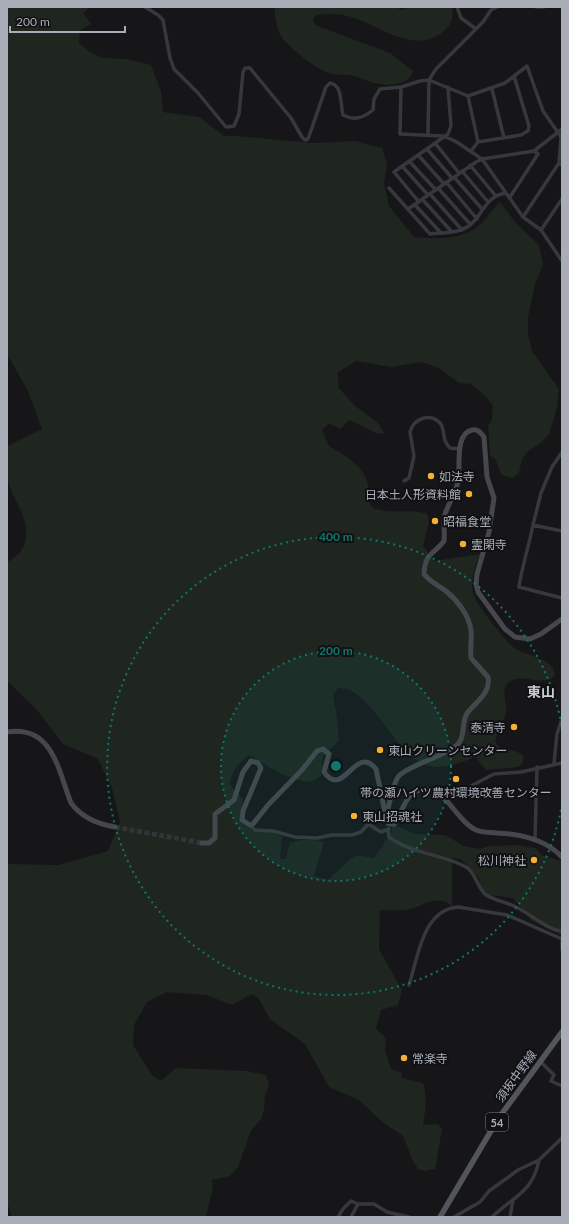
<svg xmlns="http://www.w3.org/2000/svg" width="569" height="1224" font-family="Lato,'Noto Sans JP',sans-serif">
<rect width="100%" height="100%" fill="#161618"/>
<path fill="#1e261f" d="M7,7H90L83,13L91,24L80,30L79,43L90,52L103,58L127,59L151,65L161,91L163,112L199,117L224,136H235L314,143L355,141L382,148L387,164L384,183L389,206L414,237C433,239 461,240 477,227C484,223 492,209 500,202L515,222L539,245L543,265L535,284L528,317V335L532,351L559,389L557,408L549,434L541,443L528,451L522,459L519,473L512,478L502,475L495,459L490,455L488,427L492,419L493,406L487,398L471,384L459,383L439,368L422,362L391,367L356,361L338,372V387L355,406L377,422L384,433L378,434L349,420L340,429L329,423L322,430L329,446C343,454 365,466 368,485C369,494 366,500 373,508C392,515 408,508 427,514L429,521L423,546L434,561L480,554C475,565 470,581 473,593C475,603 507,644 516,649C528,656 554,659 555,675C544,689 520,671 508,683C500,690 508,704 506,713C503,723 495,733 496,743L503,750L515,751L523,755V763L518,767L486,770L475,757C463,762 447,768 434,767C402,765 378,704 350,690C347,688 341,689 338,688L333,695L337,717L339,740L323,757L321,776L312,782C289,781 269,767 249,755C238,764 231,771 230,785L243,799L240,820C250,833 269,827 282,837L280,859H285L290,843C299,839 314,839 324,842L314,876L328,880L349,860L357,855L374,858L391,833L392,826L396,825L415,834L445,835L464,846L479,849L489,846L516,845L536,848L541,855L561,861L562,934H560L532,921L513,898L490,895L481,890L479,878L461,859L452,858V906C436,892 420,909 405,910C397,911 388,910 380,910L379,949L402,990L398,1005L381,1010L376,1029L386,1038L385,1050L391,1069L402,1073L401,1078L423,1083C428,1097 425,1110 423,1125L438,1124L442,1129L435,1169L425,1171L418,1169L413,1161L403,1136L381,1121L359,1100L329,1087L305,1044L270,1019L259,999L252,994L232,1005L206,995L167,992L147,1002L134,1025L133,1045L152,1075L161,1081L176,1068L247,1071L266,1075L269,1085L265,1096L264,1110L261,1119L251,1131L238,1167L230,1176L212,1180L213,1187L206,1217H12L7,1202V864L59,865L108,851L120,822L112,788L98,759L63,744L37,710L7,681V562C16,558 23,551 25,542C31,517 12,501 7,478C5,468 7,456 7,446L42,429L28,391L7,354Z
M274,7H395L402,10L411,7H452C454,17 451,25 444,31C413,57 378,23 347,16C337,13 326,14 316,15L313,20L315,25L390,53L413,71C410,84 391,86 380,84C370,83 360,77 350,75C342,74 334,76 326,72C313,66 289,48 281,36C276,28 276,17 274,7Z"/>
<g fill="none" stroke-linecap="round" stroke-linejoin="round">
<path stroke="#333438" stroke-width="5" stroke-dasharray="5 2.5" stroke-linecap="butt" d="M115,827L202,843"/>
<path stroke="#37383d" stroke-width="3.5" d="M145,7L158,15L163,20L170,58L174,69L198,93L226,127L234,126L239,114L243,72L245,68H250L254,73L291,118L302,137L305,140L308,139L326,87L330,83C343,85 340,104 343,115C354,121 363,118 373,110L374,99L380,89L401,87L420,81L429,80L468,96L505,83L527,66L543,111L561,137L559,163
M457,7L461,18L476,29
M536,7H544
M401,87L400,134L443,136L455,141L482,159L523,217L541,230L562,261
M492,89L504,138
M468,96L478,142
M428,134L429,80L436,69L483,22L491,10L497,7
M435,143L459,173
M427,149L452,178
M471,151L478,142L521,135L528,131L529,126L514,76
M418,155L444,184
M409,161L436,190
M470,165L495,195
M402,166L428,195
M462,171L488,202
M454,177L482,209
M446,182L477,219
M389,188L430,234C440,233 452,233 461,230C483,222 481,197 506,193
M438,188L470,224
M430,194L462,230
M510,197L538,154L534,151
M422,199L452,232
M419,202L394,172L448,134L451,126L448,87
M415,205L441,233
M408,209L476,162L482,159L534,151L562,129
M523,217L559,163L562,165
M541,230L562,199
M404,481L409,478L414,456L410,432C413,419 430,412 440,423C446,430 441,440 450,448L460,449
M533,525L541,493L552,467L562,452
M562,531L533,525C529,546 522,566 519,587L562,598
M554,763L557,734L562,719
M438,792L467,788L494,774L521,772L562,763
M250,825L255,830L273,831L295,837L317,838L332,835H352L361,832L368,824L381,832L389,829
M388,830L389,837C412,854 442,854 466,867C476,873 477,887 485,894C493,900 505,902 514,906C526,911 549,931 562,931
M535,839L537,767
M562,939V950
M409,985C418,958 422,910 458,907L507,915L562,939
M540,1061L554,1075L551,1081L562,1086
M338,1217L343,1209L351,1201L358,1204
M351,1217L358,1204H374L387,1212L409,1217
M454,1217L480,1202L489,1191L518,1170L539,1160L562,1138
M492,1217C514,1196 533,1192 539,1160
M510,1217L513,1200"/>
<path stroke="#45474d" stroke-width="5" d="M7,732C53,725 58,770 71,803C82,818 97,824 115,827
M386,816C390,804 391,788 398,777C405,767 442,757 456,746C467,737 460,721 468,712C477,701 491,693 488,677L471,658C470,648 472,639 471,630C469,615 457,600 446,591C438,585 430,582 424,574C425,552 434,555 444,541C445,532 443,522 445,514C449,503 455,493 458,482C461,467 454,434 472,430C478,429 481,433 484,437L487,477L494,498L489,532L477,574L476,584L478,592L505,629L515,637L530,639L541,634L562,619
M202,843H209L215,838V814L234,800L243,772L251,761L258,763L261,768L243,811L242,820L250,825L253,824L268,805L302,770L317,751L323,749L329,754L324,772C344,800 355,743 376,769L387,822L389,824H394C404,813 403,791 425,789C446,788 457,822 476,830C483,833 490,832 497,833C521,834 545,839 562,857"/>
<path stroke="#53555c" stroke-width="5.5" d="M440,1217L498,1119L562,1032"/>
</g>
<circle cx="336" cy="766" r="115" fill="#0f766e" fill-opacity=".12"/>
<g fill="none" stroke="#0f766e" stroke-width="2" stroke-dasharray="2 4">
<circle cx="336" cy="766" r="115"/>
<path d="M562 804A229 229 0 1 1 562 728"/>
</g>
<g fill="#f2b134" stroke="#111113" stroke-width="1.5">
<circle cx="431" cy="476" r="4"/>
<circle cx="469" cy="494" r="4"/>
<circle cx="435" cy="521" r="4"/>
<circle cx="463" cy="544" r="4"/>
<circle cx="514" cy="727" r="4"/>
<circle cx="380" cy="750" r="4"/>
<circle cx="456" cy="779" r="4"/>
<circle cx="354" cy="816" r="4"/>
<circle cx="534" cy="860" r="4"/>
<circle cx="404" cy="1058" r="4"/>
</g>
<g text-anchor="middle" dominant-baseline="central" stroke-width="4" stroke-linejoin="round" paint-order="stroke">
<rect fill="#111113" stroke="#7b7e86" stroke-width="1" x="486" y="1113" width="22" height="18" rx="3"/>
<g font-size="11" font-weight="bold" fill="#a8adb8">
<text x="497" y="1122">54</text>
</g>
<g font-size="12" fill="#a8adb8" stroke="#111113" text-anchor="start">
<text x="439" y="476">如法寺</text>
<text x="461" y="494" text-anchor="end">日本土人形資料館</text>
<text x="443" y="521">昭福食堂</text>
<text x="471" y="544">霊閑寺</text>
<text x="506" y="727" text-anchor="end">泰清寺</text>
<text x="388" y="750">東山クリーンセンター</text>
<text x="456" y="792" text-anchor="middle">帯の瀬ハイツ農村環境改善センター</text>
<text x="362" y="816">東山招魂社</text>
<text x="526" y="860" text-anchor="end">松川神社</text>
<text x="412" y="1058">常楽寺</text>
</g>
<g font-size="12" fill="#a8adb8" stroke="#111113">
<text transform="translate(516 1076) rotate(-54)">須坂中野線</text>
</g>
<g font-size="14" font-weight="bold" fill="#c9ccd4" stroke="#111113">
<text x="541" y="691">東山</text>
</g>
</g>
<circle cx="336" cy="766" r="6" fill="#0f766e" stroke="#111113" stroke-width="2"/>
<g font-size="12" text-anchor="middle" font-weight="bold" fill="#0f766e" stroke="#111113" stroke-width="4" stroke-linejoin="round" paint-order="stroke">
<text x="336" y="541">400 m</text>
<text x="336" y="655">200 m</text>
</g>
<rect width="569" height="1224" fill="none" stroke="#a8adb8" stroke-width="16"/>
<path d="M10 26v6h115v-6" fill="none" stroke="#a8adb8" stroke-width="2"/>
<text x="16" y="26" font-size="12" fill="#a8adb8" stroke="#111113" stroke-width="3" paint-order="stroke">200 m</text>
</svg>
